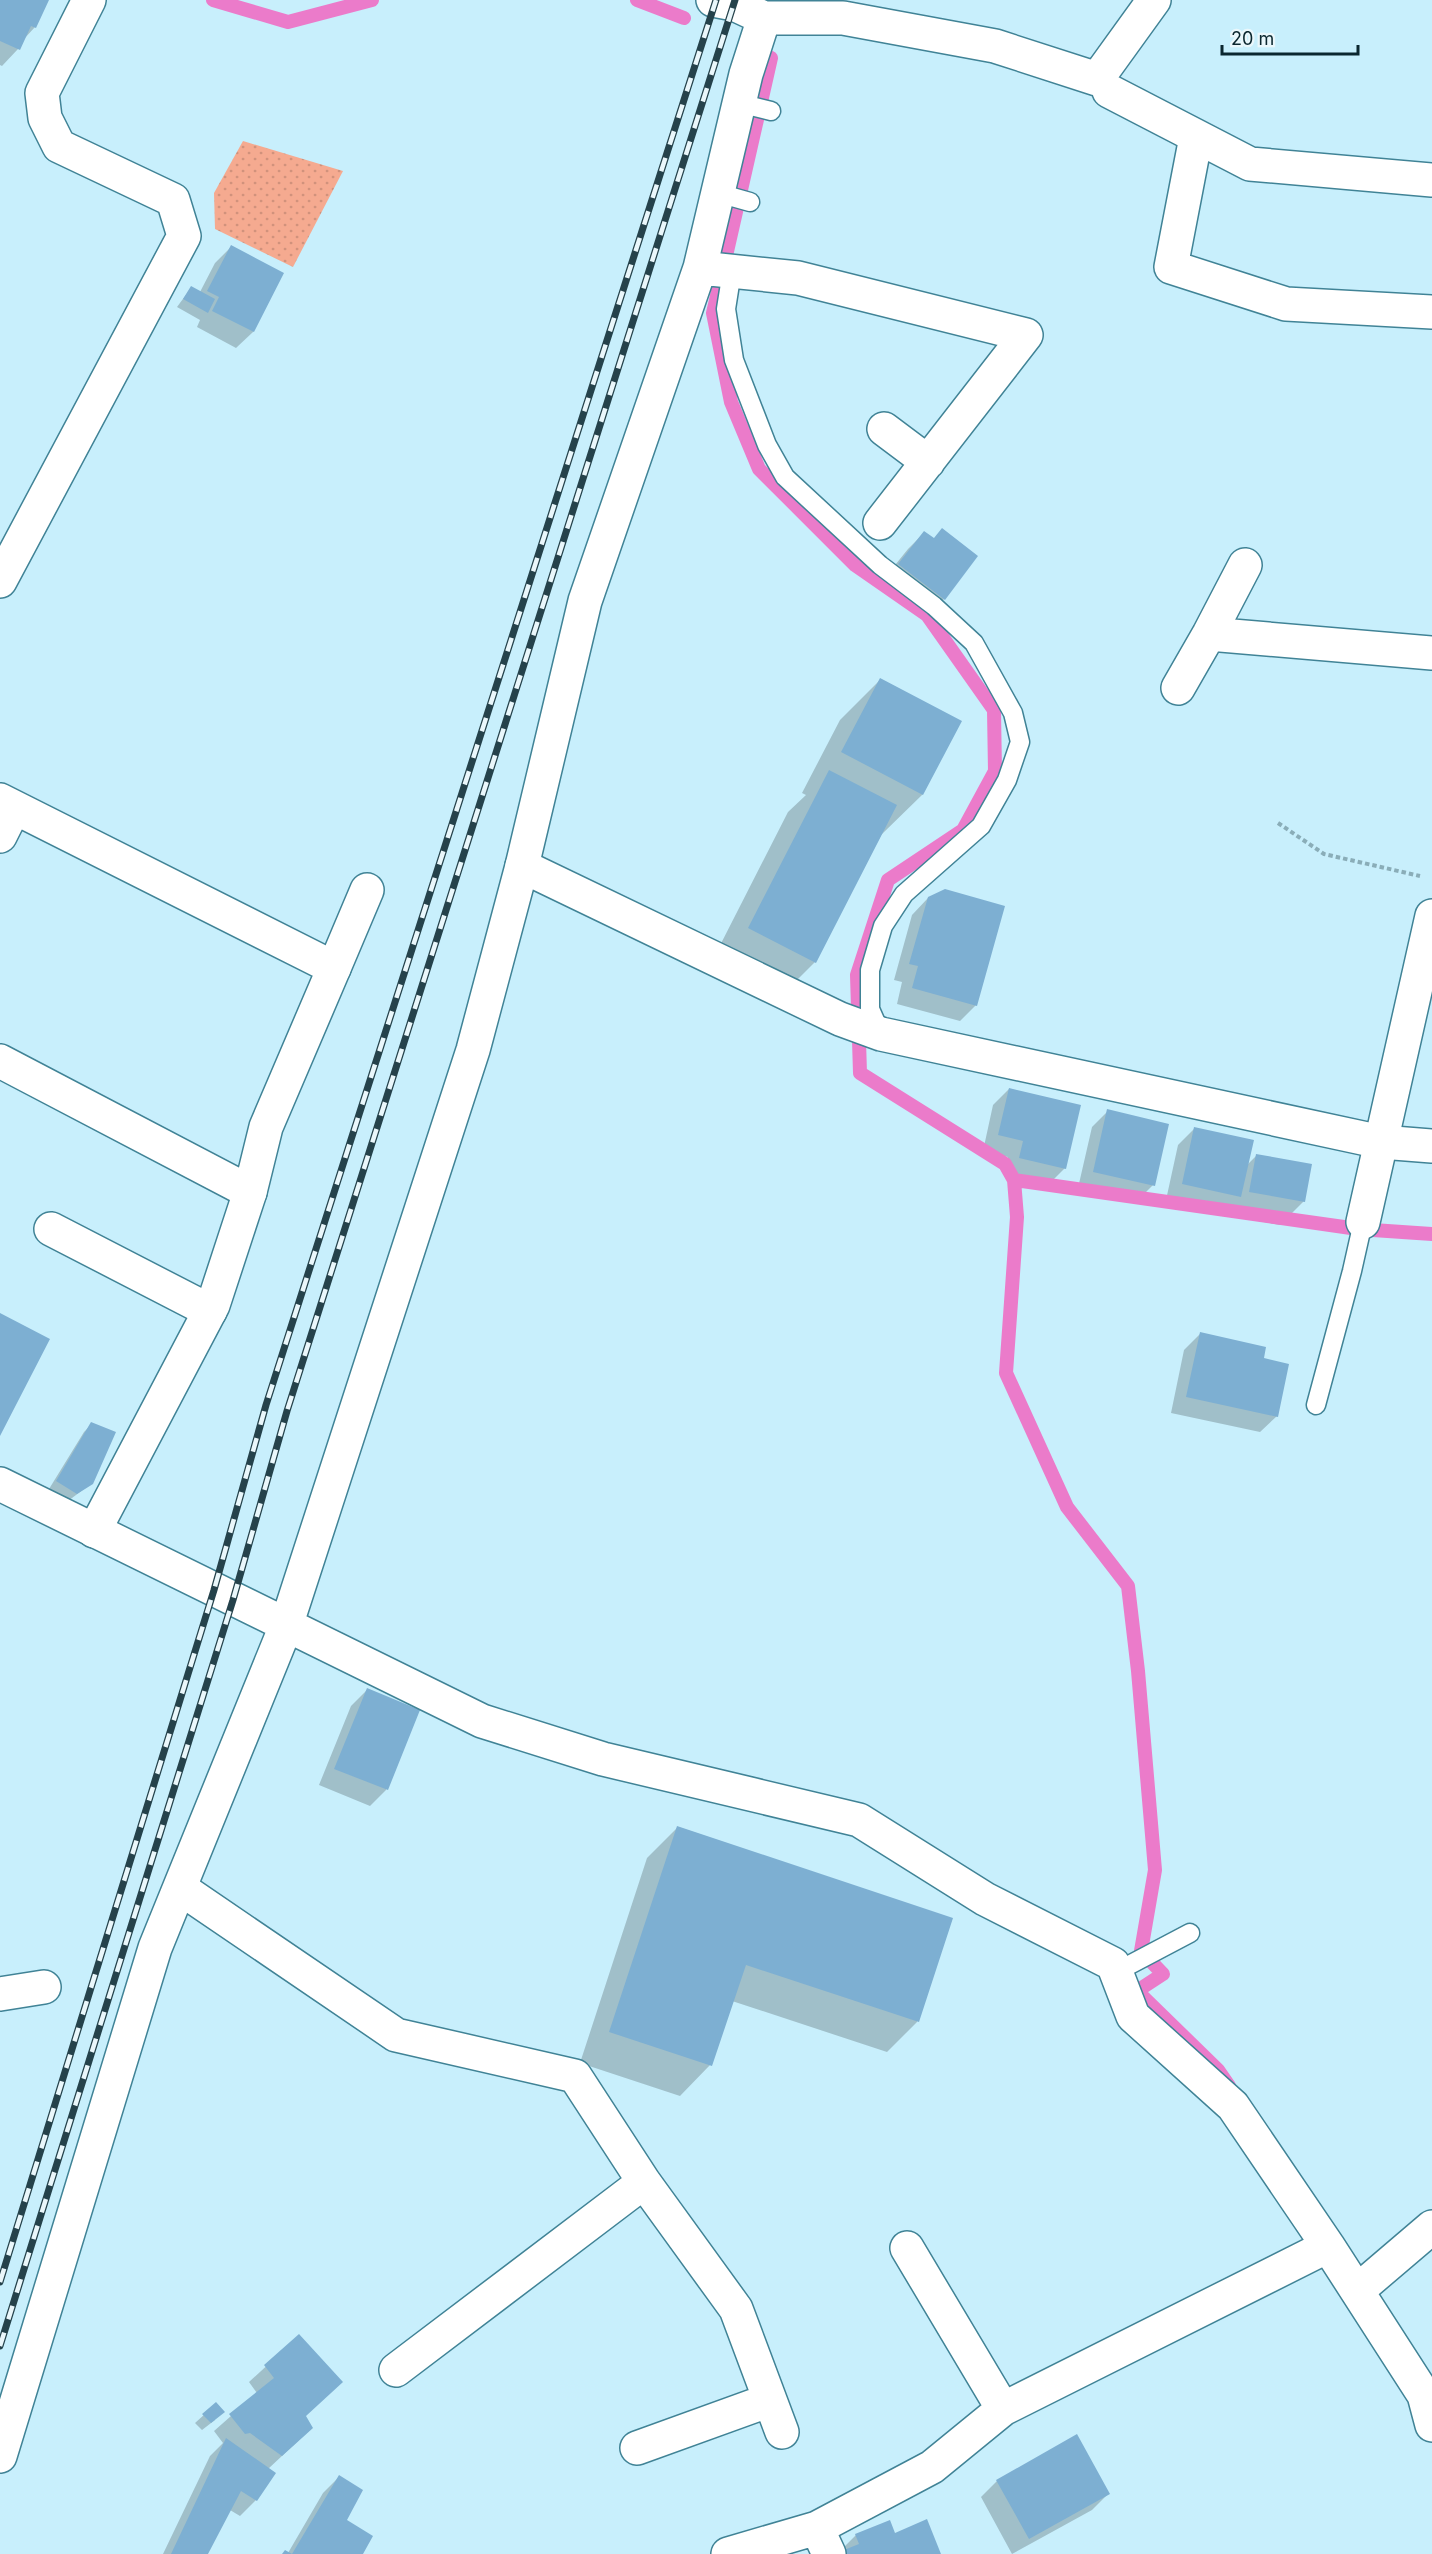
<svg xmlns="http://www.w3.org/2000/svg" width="1432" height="2554" font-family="Inter,sans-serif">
<defs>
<pattern id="park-dots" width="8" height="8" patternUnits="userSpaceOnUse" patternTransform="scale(1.5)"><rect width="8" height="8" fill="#f5aa90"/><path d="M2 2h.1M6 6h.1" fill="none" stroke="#d1927c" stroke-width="1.8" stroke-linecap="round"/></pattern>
</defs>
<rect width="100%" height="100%" fill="#c8effc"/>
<path fill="url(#park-dots)" d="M243,141L343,171L293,267L215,229L214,193Z"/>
<path fill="#0003" d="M0,0H47L35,27L24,39L18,49L2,66L0,65Z
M231,247L282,274L253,332L236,348L197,327L200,320L177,307L191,288L200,292L215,263Z
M924,533L944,599L928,615L883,580L908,549Z
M881,679L960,722L922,795L881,835L815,962L774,1003L708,969L788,812L806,795L802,793L840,720Z
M928,898L976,1005L960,1021L897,1004L902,982L894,980L912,915Z
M1009,1089L1065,1168L1049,1184L1004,1174L1008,1157L983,1151L993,1105Z
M1108,1111L1153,1185L1137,1201L1078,1188L1092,1127Z
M1194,1129L1246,1166L1257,1155L1304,1201L1280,1225L1226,1215L1227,1208L1223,1212L1166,1200L1178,1145Z
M1200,1334L1262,1359L1277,1416L1260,1432L1171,1413L1184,1350Z
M92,1424V1483L68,1501L49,1489L84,1432Z
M367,1690L418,1710L386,1790L370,1806L319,1785L351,1706Z
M678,1827L952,1919L917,2022L887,2052L732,2001L710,2065L680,2096L580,2063L647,1858Z
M299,2336L304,2417L312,2428L268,2469L256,2500L240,2516L230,2510L207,2554H163L210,2456L223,2443L214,2431L257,2393L249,2382Z
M216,2404L215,2420L202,2430L195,2423Z
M339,2477L345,2520L362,2554H282L288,2553L323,2493Z
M997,2481L1108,2494L1092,2510L1012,2554L981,2497Z
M856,2535H894L940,2554L840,2551Z"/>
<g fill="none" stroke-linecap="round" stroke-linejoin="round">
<path stroke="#eb7bca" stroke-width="14" d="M213,0L288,22L372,0
M637,0L684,18
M768,57L771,58L713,313L731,402L759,469L855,565L927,615L994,710L995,771L963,830L888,880L857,975L860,1073L1005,1164L1014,1180L1017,1217L1006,1373L1067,1507L1128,1586L1138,1671L1155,1870L1141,1951L1163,1974L1137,1991L1218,2070L1229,2086
M1014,1180L1358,1229L1432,1234"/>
</g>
<path fill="#7dafd2" d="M0,0H49L36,28L31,26L20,50L0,41Z
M231,245L284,273L254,332L212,311L219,297L207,291Z
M191,286L215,299L208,313L183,299Z
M942,528L978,556L945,600L898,564L924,531L934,538Z
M880,678L962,721L923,795L841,752Z
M829,770L897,805L816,963L748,928Z
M945,889L1005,906L977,1006L912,988L918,966L909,964L928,897Z
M1009,1088L1081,1105L1066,1169L1019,1158L1023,1141L998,1135Z
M1107,1109L1169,1124L1155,1186L1093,1172Z
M1194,1127L1254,1140L1241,1197L1182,1184Z
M1256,1154L1312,1164L1305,1202L1249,1192Z
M0,1313L50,1339L0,1436Z
M1200,1332L1266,1347L1264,1358L1289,1364L1278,1417L1186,1397Z
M91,1422L116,1432L93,1484L77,1494L56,1481Z
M367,1688L420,1710L388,1790L334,1769Z
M677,1826L953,1918L919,2022L746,1965L712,2066L609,2032Z
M299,2334L343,2382L306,2416L313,2428L282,2456L250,2433L245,2434L229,2414L274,2378L264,2365Z
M216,2402L225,2412L211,2423L202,2414Z
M1077,2434L1110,2494L1029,2539L996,2480Z
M226,2438L276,2473L257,2501L241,2491L208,2554H171Z
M339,2475L363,2490L347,2520L373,2536L363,2554H282L285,2550L292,2554Z
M927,2519L941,2554H845L844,2550L859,2544L855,2534L890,2520L895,2533Z"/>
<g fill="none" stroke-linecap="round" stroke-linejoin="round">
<g stroke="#408396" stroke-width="21">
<path id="service" d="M739,103L771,111
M718,193L750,202
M732,271L726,309L734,360L767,445L785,477L880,565L934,606L974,643L1013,713L1020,742L1007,780L981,826L904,894L883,926L870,970V1009L881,1034
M1316,1405L1352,1271L1363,1222
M1116,1972L1190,1933"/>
</g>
<g stroke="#408396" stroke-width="36">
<path id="minor" d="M713,0L734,4L764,18H843L995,46L1097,79L1154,0
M1109,91L1250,164L1432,180
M1196,137L1171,267L1286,304L1432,312
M700,268L798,278L1026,335L880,523
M884,429L928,462
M1209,634L1432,653
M1178,688L1209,634L1245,565
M0,836L14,808
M334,968L367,890
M0,1061L250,1192
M1363,1222L1432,916
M51,1229L210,1311
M0,1484L482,1721L603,1759L859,1820L985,1899L1113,1964L1133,2016L1233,2106L1328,2246L1424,2395L1432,2425
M180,1888L396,2035L575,2076L644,2182L736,2309L782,2432
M0,1994L44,1987
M907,2248L1003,2409
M1357,2291L1432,2227
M396,2370L644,2182
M637,2448L770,2400
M0,2456L155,1948L286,1626L473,1050L522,866L585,601L700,268L746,74L764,18
M817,2528L829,2554
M728,2554L817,2528L932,2467L1003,2409L1328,2246"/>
</g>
<g stroke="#408396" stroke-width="36">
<path id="tertiary" d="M0,581L184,236L173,200L59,146L45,118L42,93L89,0
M0,800L334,968L266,1127L250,1192L213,1305L94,1531
M522,866L840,1019L881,1034L1381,1142L1432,1146"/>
</g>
<path stroke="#8aadb8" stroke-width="4" stroke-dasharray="4.5 3" stroke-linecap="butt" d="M1278,823L1324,854L1420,876"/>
<use href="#service" stroke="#fff" stroke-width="18"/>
<use href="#minor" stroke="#fff" stroke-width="33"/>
<use href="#tertiary" stroke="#fff" stroke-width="33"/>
<g stroke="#25424b" stroke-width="7">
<path id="rail" d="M0,2282L214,1590L266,1405L716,0
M0,2346L233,1600L287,1411L735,0"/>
</g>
<use href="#rail" stroke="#eaf7fb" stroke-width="4.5" stroke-dasharray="14" stroke-linecap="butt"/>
</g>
<path d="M1222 45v9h136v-9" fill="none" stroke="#0b272f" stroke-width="3"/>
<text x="1231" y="45" font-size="18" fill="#0b272f" stroke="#eaf7fb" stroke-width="4.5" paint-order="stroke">20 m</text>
</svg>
